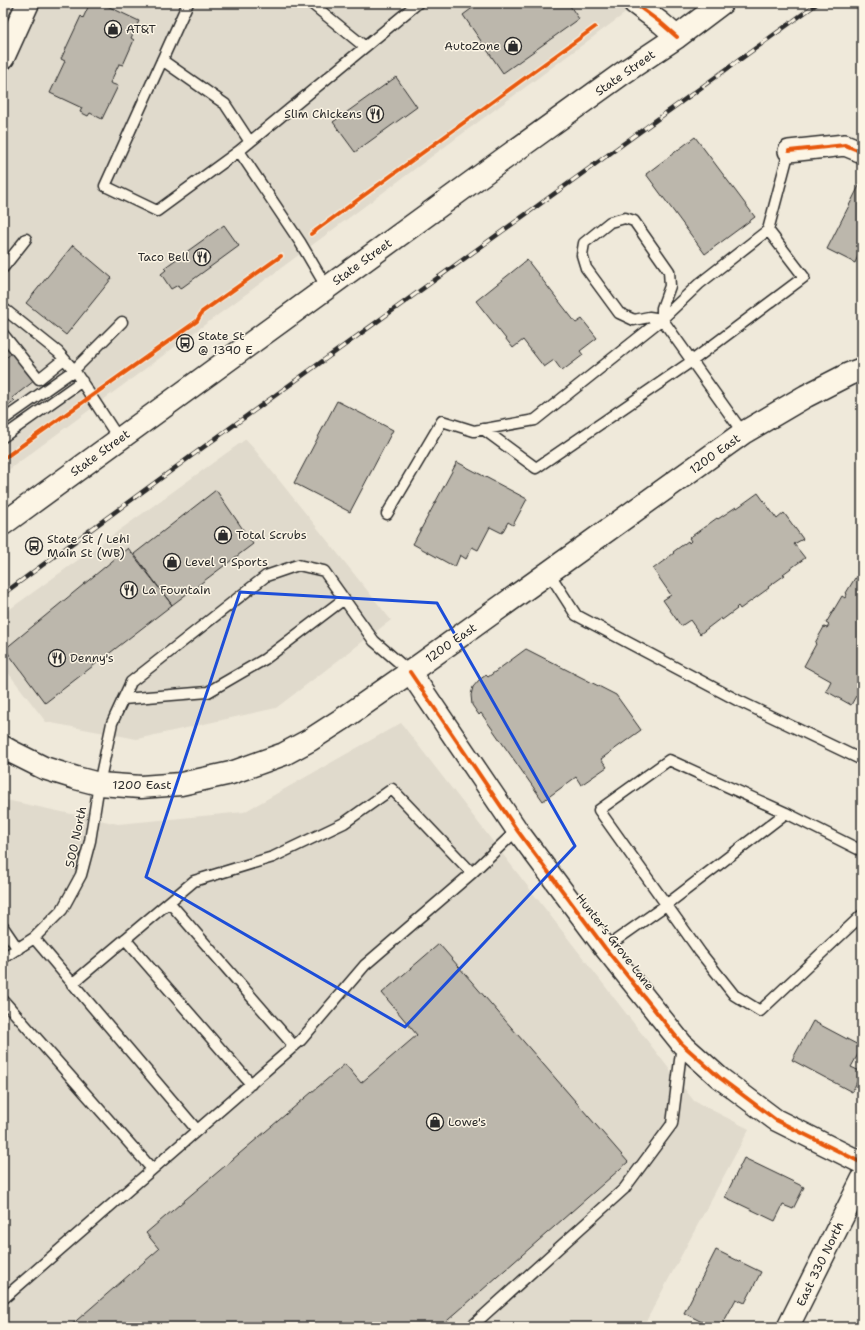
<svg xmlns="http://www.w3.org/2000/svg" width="865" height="1330" font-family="'Shantell Sans',sans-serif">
<rect width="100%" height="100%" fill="#efe9da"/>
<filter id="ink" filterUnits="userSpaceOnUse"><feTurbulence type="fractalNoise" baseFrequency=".025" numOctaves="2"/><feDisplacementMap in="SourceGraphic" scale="8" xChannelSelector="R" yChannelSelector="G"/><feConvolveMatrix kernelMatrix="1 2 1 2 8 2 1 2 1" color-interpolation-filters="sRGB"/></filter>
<g filter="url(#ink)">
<path fill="#e0dacc" d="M3,3H639L3,474Z
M246,439L391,620L276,708L137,739L46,722L3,666V614Z
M401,723L694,1101L749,1129L643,1327H3V797L6,800L118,824L244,812Z"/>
<path fill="#bcb7ac" stroke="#2b2b2b" d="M90,3L99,6L101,3L139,21L131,38L134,40L123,65L119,64L110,83L118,86L102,119L90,113L88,116L80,112L82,108L50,93L65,61L61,59L81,16L83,18Z
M479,3H568L579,19L503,73L463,15Z
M396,77L417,107L355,152L333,122Z
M695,137L755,217L705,254L646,174Z
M861,182L862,258L858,256L855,263L827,249Z
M224,225L239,246L180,289L178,285L171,289L161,274L166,270L164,268Z
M73,245L112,278L66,335L26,303Z
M527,260L576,323L582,319L597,338L580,351L583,355L562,371L554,360L544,367L523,340L513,348L476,301Z
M12,353L34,381L12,398L15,401L3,410V360Z
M337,401L393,430L350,512L294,483Z
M457,462L527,499L513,525L508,522L502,533L490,527L478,550L472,547L466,559L460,555L455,567L413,544Z
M216,490L253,544L172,605L134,554Z
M758,493L777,519L784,513L803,539L794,544L805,558L783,574L785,575L768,587L769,588L740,609L738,606L736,608L737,609L722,620L721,618L700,634L690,620L681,626L663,600L671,595L653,569L674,553L673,552L688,541L689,543L691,541L689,538L717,518L718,519L736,507L737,508Z
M128,548L172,605L45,703L5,649Z
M862,570V700L856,696L851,705L826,691L831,681L804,666L816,644L815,643L824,627L827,628L829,625L826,623L842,596L845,598L847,594L846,593L855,578L857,579Z
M526,649L616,695L641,730L601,759L607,767L581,785L576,777L543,801L481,713L479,715L472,705L471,695L473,687L479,680L486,675L488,677Z
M439,944L628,1162L440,1327H69L159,1249L146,1233L345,1064L361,1083L417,1035L382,993Z
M813,1021L862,1047L851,1067L862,1072L852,1092L792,1060Z
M744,1158L804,1187L793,1209L783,1205L775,1221L725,1197Z
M716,1250L761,1272L745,1303L736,1299L721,1327H712L684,1313Z"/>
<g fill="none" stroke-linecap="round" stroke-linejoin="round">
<g stroke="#2b2b2b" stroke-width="13">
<path id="service" d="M188,3L105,186L157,211L239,151
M311,3L365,47L239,151L300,242L327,288
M365,47L418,3
M162,60L225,104L250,142
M625,218L634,221L669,271L670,286L662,308V319L649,317L634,320L619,313L586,268L582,255L584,243L610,222Z
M3,268L26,239
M3,308L58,352L74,370L119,439
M3,334L39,379L64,359
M3,420L74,370L122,322
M483,429L536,468L692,361L804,277L768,230
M743,433L662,319L699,284L768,230L789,151
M3,437L82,381
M387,514L442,421L474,431L535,420L662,319
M549,573L576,615L737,700L862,760
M123,699L208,692L265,659L344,599
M862,851L786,813L669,760L599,810L700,952L734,995L760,1011L862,915
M169,902L294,1046
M3,927L18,949
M34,938L197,1130
M125,939L251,1084
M605,948L666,905L786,813
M3,958L34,938L62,910L81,875L90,841L99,784L112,723L131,682L266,576L298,565L324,571L374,641L410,672
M72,984L194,881L273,857L344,823L392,789L472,873
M3,1000L152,1169
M3,1299L301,1040L365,965L472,873L517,830
M471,1327L624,1189L672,1124L682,1044"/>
</g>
<g stroke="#2b2b2b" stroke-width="24">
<path id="minor" d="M634,3L661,23L677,37
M789,151L845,145L862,152
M410,672L517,830L605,948L682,1044L720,1078L776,1120L862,1163
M788,1327L862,1179"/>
</g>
<g stroke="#2b2b2b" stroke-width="25">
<path id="secondary" d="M3,524L505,158L623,73L677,37L722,3
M3,747L12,752L44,768L76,778L99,784L141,787L181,784L231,773L284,754L310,740L344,718L410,672L743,433L806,396L849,374L862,369"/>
</g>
<g stroke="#2b2b2b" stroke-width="25">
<path id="primary" d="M3,58L28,3"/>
</g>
<use href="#service" stroke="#fcf5e5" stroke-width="10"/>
<use href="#minor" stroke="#fcf5e5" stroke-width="21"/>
<use href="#secondary" stroke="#fcf5e5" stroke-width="22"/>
<use href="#primary" stroke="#fcf5e5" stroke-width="22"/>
<g stroke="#2b2b2b" stroke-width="4.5">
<path id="rail" d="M3,594L194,454L818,3"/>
</g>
<use href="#rail" stroke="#fcf5e5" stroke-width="3" stroke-dasharray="9" stroke-linecap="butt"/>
<g stroke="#fcf5e5" stroke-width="6">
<path id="cycleway" d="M634,3L661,23L677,37
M789,151L845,145L862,152
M311,234L595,27
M3,459L197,321L202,312L281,256
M410,672L517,830L605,948L682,1044L720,1078L776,1120L862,1163"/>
</g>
<use href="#cycleway" stroke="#e8590c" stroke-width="4"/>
</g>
</g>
<path fill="none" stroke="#1d4ed8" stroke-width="3" stroke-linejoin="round" d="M240,592L437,603L575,846L405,1027L146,877Z"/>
<defs>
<g id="shop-ring" transform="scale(0.9)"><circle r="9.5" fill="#fcf5e5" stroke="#2b2b2b" stroke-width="1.5"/><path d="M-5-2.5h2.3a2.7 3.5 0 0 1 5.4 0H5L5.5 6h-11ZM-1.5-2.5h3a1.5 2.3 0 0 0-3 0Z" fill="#2b2b2b"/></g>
<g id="restaurant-ring" transform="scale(0.9)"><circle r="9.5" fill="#fcf5e5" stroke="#2b2b2b" stroke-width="1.5"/><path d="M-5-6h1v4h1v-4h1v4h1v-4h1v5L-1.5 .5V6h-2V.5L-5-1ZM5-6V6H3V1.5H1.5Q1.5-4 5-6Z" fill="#2b2b2b"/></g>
<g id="bus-ring" transform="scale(0.9)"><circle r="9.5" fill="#fcf5e5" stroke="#2b2b2b" stroke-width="1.5"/><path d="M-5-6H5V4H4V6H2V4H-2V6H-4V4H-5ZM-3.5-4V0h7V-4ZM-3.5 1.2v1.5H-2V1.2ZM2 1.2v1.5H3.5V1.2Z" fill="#2b2b2b"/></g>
</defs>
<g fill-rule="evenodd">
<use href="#shop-ring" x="113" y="29"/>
<use href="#shop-ring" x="513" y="46"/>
<use href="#restaurant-ring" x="375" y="114"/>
<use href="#restaurant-ring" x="202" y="257"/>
<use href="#bus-ring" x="185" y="343"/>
<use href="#shop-ring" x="223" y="535"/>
<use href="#bus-ring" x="34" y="546"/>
<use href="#shop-ring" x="172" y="562"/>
<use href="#restaurant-ring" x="129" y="590"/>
<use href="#restaurant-ring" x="57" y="658"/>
<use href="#shop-ring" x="435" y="1122"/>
</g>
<g text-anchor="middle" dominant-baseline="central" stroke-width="3" stroke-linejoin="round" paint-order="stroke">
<g font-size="12" fill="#2b2b2b" stroke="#fcf5e5" text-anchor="start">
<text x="126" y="29">AT&amp;T</text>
<text x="500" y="46" text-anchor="end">AutoZone</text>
<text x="362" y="114" text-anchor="end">Slim Chickens</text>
<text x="189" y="257" text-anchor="end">Taco Bell</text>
<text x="198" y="336">State St<tspan x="198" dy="14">@ 1390 E</tspan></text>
<text x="236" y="535">Total Scrubs</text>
<text x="47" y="539">State St / Lehi<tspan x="47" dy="14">Main St (WB)</tspan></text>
<text x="185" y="562">Level 9 Sports</text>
<text x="142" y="590">La Fountain</text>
<text x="70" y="658">Denny's</text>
<text x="448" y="1122">Lowe's</text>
</g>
<g font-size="12" fill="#2b2b2b" stroke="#fcf5e5">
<text transform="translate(625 73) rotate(-35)">State Street</text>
<text transform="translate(362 262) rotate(-36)">State Street</text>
<text transform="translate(100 453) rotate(-36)">State Street</text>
<text transform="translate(715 454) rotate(-36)">1200 East</text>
<text transform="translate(451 643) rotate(-35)">1200 East</text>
<text x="142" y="785">1200 East</text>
<text transform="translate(76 837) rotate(-78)">500 North</text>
<text transform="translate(615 942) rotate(52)">Hunter's Grove Lane</text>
<text transform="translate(820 1264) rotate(-64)">East 330 North</text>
</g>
</g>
<rect width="865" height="1330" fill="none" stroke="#fcf5e5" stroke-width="16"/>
<rect x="8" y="8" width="849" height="1314" fill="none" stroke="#2b2b2b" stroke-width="1.5" filter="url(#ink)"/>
</svg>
